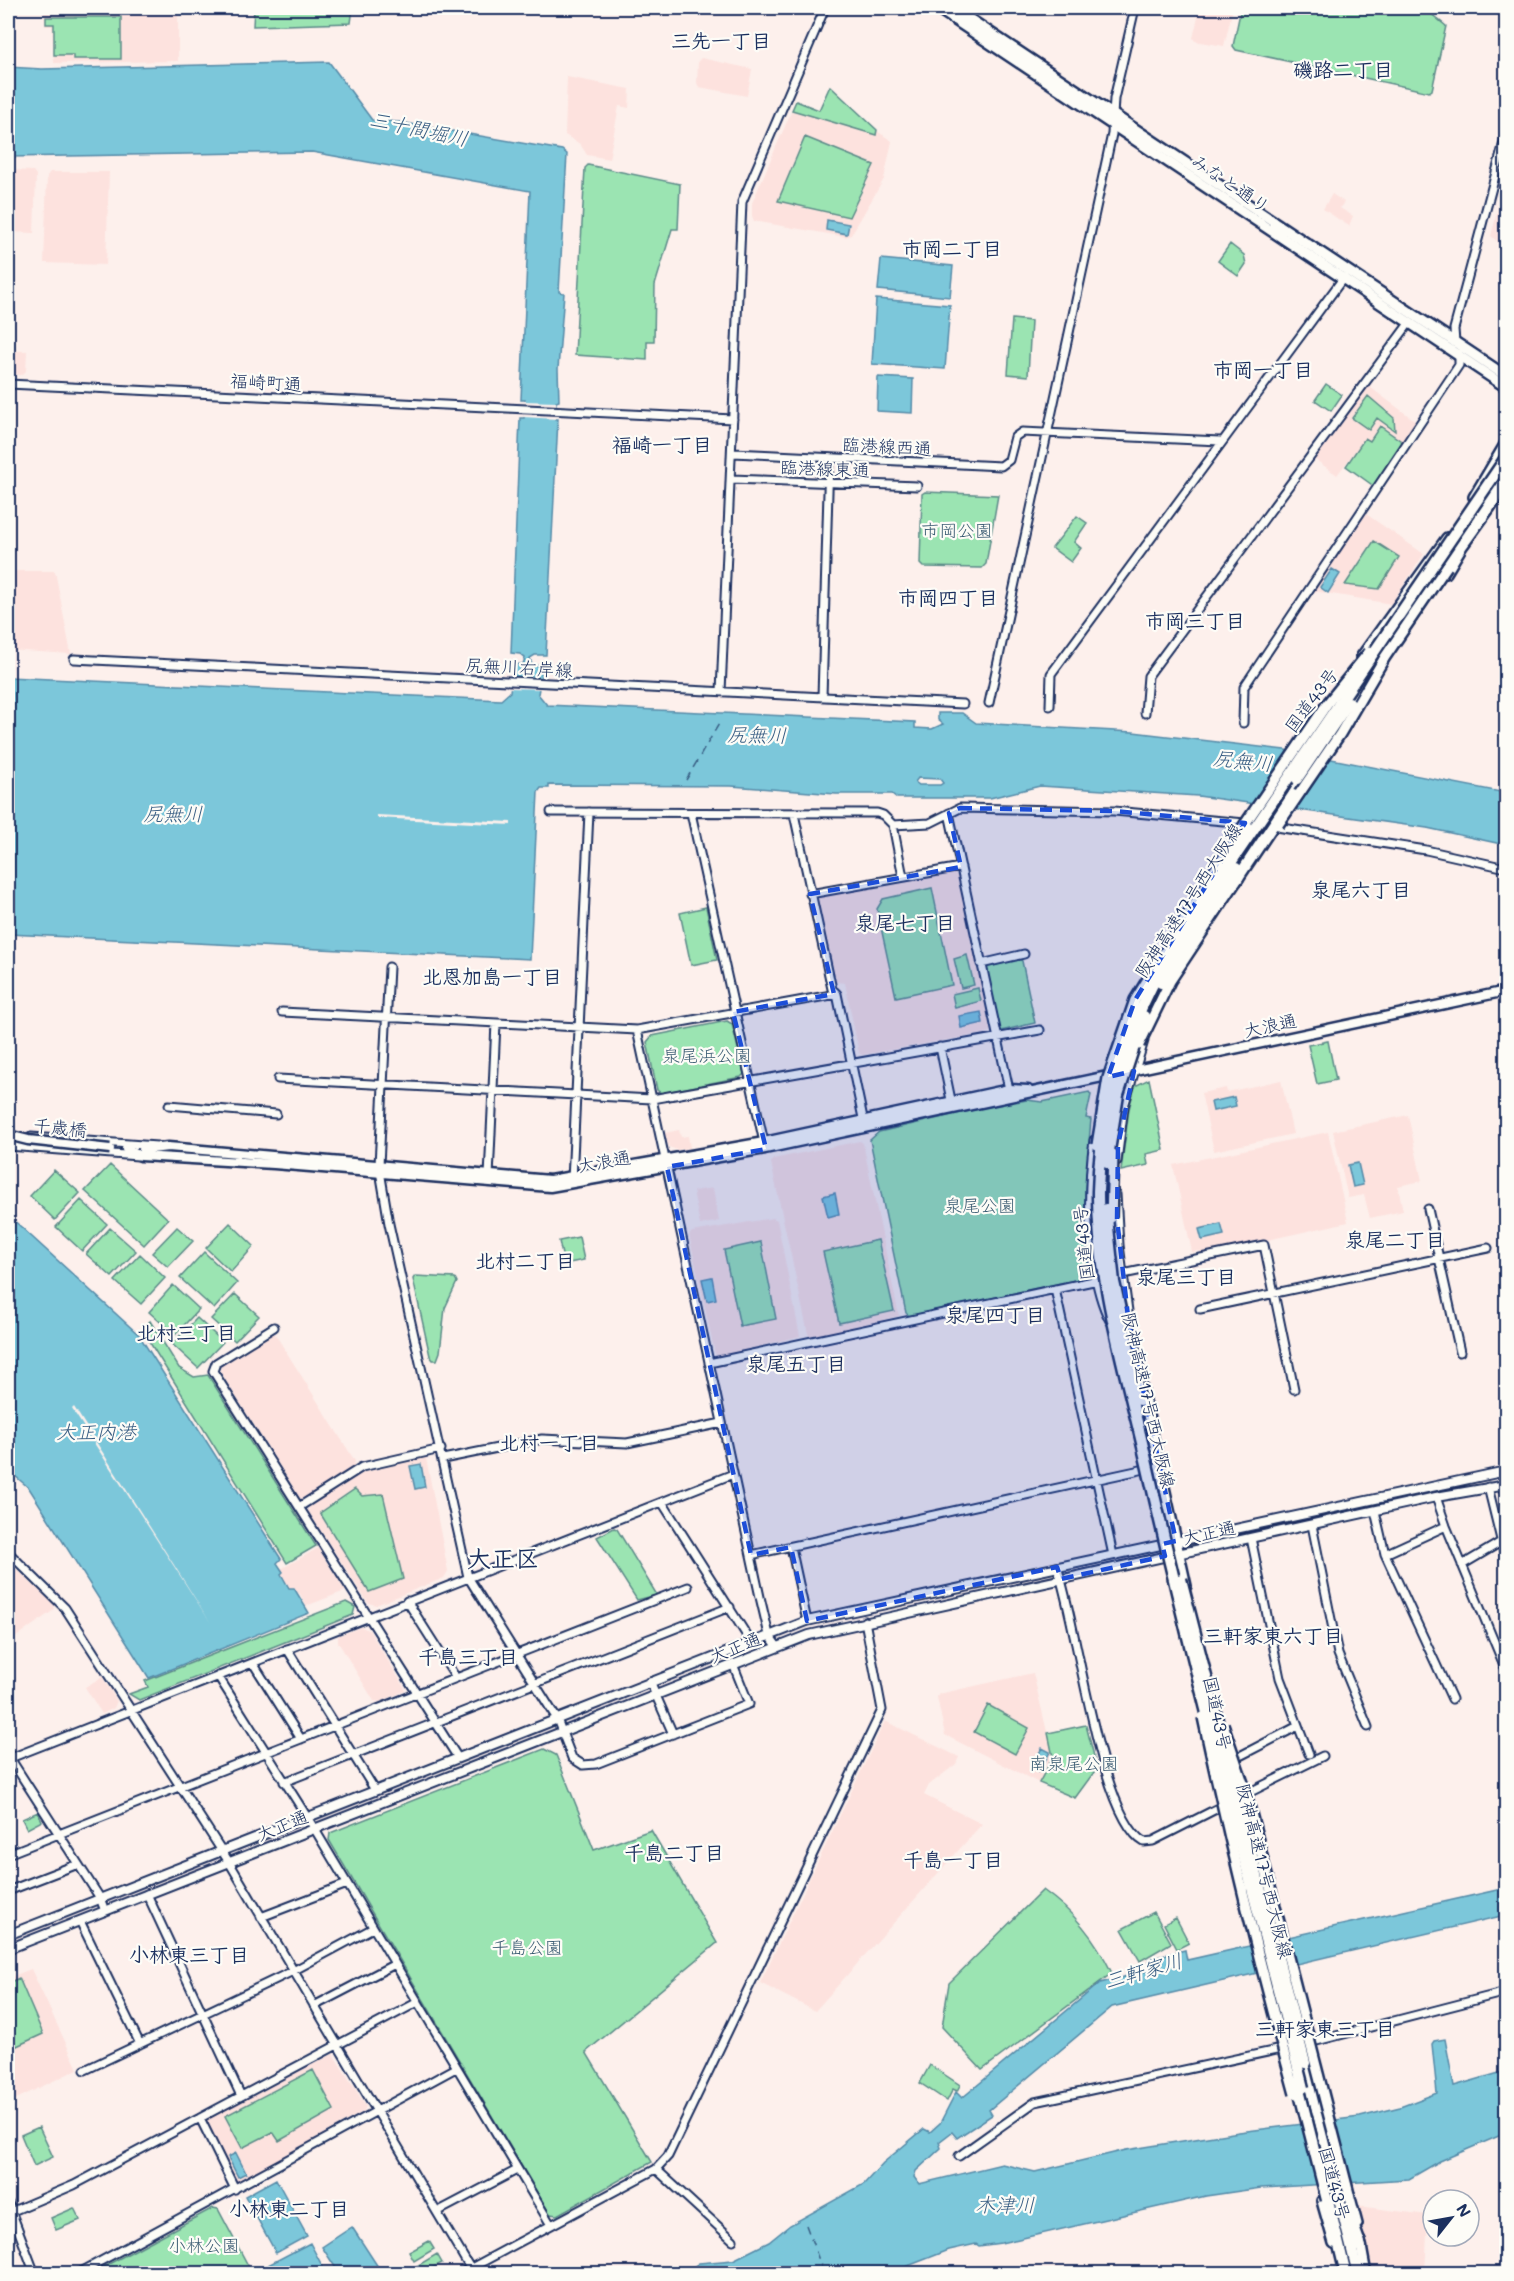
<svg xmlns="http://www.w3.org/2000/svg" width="1514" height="2281" font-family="Mali,'Klee One',sans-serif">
<rect width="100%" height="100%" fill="#fdf0ec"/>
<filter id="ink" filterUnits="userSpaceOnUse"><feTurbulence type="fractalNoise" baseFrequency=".0167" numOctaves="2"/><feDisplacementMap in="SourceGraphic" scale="12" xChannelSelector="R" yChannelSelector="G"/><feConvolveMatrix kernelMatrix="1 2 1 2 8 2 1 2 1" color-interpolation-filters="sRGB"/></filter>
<g filter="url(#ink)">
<path fill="#fde2de" d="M44,8H178V61L54,63L52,26H45Z
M1200,8H1233L1224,46L1195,41L1193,38Z
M701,58L752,69L747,96L699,87L697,83L698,61Z
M567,77L630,89L629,108L619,106L609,159L587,155L580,144L565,135Z
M792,110L876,135L877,131L892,141L884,179L851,235L846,237L754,221L752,216V203Z
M8,170L33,171L36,175L34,233L8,232Z
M50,172H109L106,265L44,263L47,176Z
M1506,178V249L1491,236Z
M1332,194L1344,202L1340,208L1353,216L1349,226L1323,209Z
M8,351H27L26,371L22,375L8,374Z
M1367,385L1417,422L1404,443L1370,441L1366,438L1337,475L1313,458Z
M1366,514L1424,554L1391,604L1314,591Z
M8,567L9,571H55L71,654L8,650Z
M953,873L957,875L991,1030L988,1033L862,1055L859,1053L845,983L836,982L817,901L820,897Z
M1281,1080L1293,1134L1214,1151L1201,1093L1226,1088L1227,1092Z
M1408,1115L1422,1181L1398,1186L1403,1211L1370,1218L1364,1195L1348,1198L1333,1131Z
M679,1130L681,1137L688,1136L690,1148L677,1150L669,1147L665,1133Z
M1328,1132L1348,1222L1201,1255L1200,1251L1192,1252L1173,1165Z
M860,1141L863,1143L899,1316L811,1337L808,1334L771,1163L773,1159Z
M713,1188L719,1221L700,1225L693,1191Z
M773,1218L777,1220L800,1336L719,1357L715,1354L689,1235L692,1232Z
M270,1334H275L355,1461L353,1469L304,1500L299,1497L220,1371L221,1366Z
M426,1458L448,1571L444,1578L376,1605L368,1603L308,1511L310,1506L365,1472Z
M318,1548L345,1591L306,1606L300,1594L289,1588L281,1574V1569Z
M8,1561L54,1605V1610L12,1640H8Z
M361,1627L369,1630L405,1688V1691L380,1702L374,1701L338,1642V1636Z
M1033,1673L1053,1757L1039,1783L945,1735L937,1697L939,1694Z
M102,1677L117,1701L114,1708L102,1714L85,1687Z
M885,1721L959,1757L956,1764L929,1785L924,1795L982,1824L815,2011L760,1983Z
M31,1969L78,2069L8,2103V1978Z
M333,2054L366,2106L364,2111L238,2182L235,2181L207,2122L208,2119Z
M1357,2206L1428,2215L1425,2273H1373Z"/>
<path fill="#9be4b2" stroke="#5b8a88" stroke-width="1.5" d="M254,8H353L351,23L253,26Z
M1241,8H1424L1446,26L1432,90L1429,92L1236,50L1233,46Z
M46,17H121V59H73V55H54V24H46Z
M830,86L877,130L876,135L792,110L796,101L819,110Z
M805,137L874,165L849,217L778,201Z
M588,165L680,184L678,229H672L655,285L654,341H647V360L575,355L585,168Z
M1230,244L1244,255L1246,264L1238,276L1218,261Z
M1012,319L1031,321L1028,376L1008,374Z
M1326,384L1342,395L1331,411L1315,400Z
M1368,396L1394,418L1395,431L1377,418L1369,430L1352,418Z
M1380,426L1404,443L1375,487L1346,466L1365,438L1370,441Z
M925,492L998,495L986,564L982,568L923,567L920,564L922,494Z
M1077,516L1087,523L1074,542L1081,548L1071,562L1052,548Z
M1374,541L1399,557L1379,589L1345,585Z
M932,888L952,985L896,997L877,909L883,899Z
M706,907L717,960L691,965L680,913Z
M967,955L974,985L961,988L954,959Z
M1019,959L1022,961L1035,1023L1001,1031L985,968Z
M978,988L981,1001L955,1008L952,994Z
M727,1021L732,1024L744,1074L741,1077L661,1093L657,1090L647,1042L652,1036Z
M1328,1041L1336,1080L1317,1084L1308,1045Z
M1149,1079L1164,1150L1146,1154L1148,1165L1121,1171L1129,1109L1135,1086Z
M1089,1092L1091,1095L1086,1118L1091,1119L1085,1189L1089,1277L909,1316L906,1313L870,1140L879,1132L991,1106L1027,1100L1042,1102Z
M110,1165L168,1219L144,1245L85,1191Z
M54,1170L80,1193L55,1220L30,1196Z
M81,1200L107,1224L82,1251L56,1227Z
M230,1223L254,1246L231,1272L206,1248Z
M177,1227L193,1241L168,1267L152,1253Z
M110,1228L136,1251L112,1277L86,1254Z
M579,1237L584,1260L564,1264L559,1241Z
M878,1240L894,1311L839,1323L823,1252Z
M761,1242L776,1319L740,1326L724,1250Z
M204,1252L237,1283L214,1309L180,1278Z
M140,1254L165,1278L141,1304L115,1281Z
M415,1276L455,1278L457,1282L445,1308L440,1352L437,1360H433L430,1356L413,1279Z
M173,1285L199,1309L175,1335L149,1312Z
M235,1294L259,1316L235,1341L211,1319Z
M197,1318L223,1342L198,1368L172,1344Z
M150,1321L179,1368L194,1377L208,1375L316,1546L287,1563L142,1330Z
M355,1489L362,1496L383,1494L403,1579L369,1592L320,1513Z
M614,1528L617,1529L657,1595L637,1600L597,1537Z
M346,1602L355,1607L353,1615L139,1700L129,1694L148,1687L145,1681Z
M988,1705L1029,1728L1015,1754L974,1732Z
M1086,1725L1097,1768L1075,1798L1039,1783L1053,1757L1048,1733Z
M544,1749L556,1755L594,1850L651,1830L717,1943L586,2052L652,2162L557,2215L550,2214L329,1840L330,1833Z
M38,1812L42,1821L27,1829L22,1819Z
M1043,1890C1074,1912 1095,1938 1112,1973L982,2070L942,2027L949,1983Z
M1154,1912L1171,1943L1140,1961L1122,1929Z
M1176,1918L1189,1943L1177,1949L1164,1924Z
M19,1978L43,2034L8,2050V1983Z
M930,2065L960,2085L957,2091L953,2089L947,2101L920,2083Z
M313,2070L334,2110L279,2141L273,2132L242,2148L225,2116Z
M39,2127L53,2157L34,2166L21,2135Z
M74,2208L80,2220L56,2230L51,2218Z
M213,2208L218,2209L252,2273H92Z
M429,2241L434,2249L414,2261L409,2252Z
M437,2254L442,2263L421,2273L417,2266Z"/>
<path fill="#7bc7da" stroke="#558aa8" stroke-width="1.5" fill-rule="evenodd" d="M329,62L372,120L399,122L562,150L567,154L559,292L564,293L558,369L559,401L556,402L555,419H558L546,655H535L530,658L532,665L543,666L538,694L547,705L915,722V728L932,729L943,724L938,720V713H962L976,723L1133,732L1285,750L1506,793V845L1427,828L1198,796L1040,786L990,798H897L892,794H836L731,786L549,785V788H541L538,792L530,959L8,934V677L501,700L510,692L513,665L523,664L525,658L520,654L511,653L520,418H524L525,400H521L530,191L312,152L8,157V67L42,69ZM918,778L940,779L943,783L940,785H919L915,782Z
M827,220L849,224L847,234L826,230Z
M881,259L953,266L950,297L878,290Z
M876,299L950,305L945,369L872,364Z
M878,377L913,379L912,413L877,411Z
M1332,569L1340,574L1328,593L1320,587Z
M981,1012L983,1023L961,1028L959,1016Z
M1234,1097L1236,1106L1213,1111L1211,1102Z
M1358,1163L1363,1185L1353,1187L1348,1165Z
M835,1193L839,1214L828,1217L823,1196Z
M8,1215L139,1335L281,1559L277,1563L283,1572L281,1574L289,1588H294L309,1613L149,1678L29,1488L8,1470Z
M1221,1224L1224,1235L1202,1240L1199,1229Z
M712,1277L716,1299L707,1301L702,1279Z
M421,1464L425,1487L415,1489L410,1466Z
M1042,1748L1050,1752L1039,1772L1031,1768Z
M1506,1888V1915L1112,2007L989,2110L992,2115L957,2138L952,2132L939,2142L941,2148L916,2171L914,2177L919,2184L1002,2164L1035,2172L1126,2150L1239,2132L1360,2117L1400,2107L1437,2093L1432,2044L1434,2041L1445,2039L1454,2086L1506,2071V2133L1440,2161L1409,2179L1261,2188L1206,2196L1001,2243L979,2246L976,2244L949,2250L890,2273L683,2274L699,2263L733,2260L769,2242L790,2225L864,2184L883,2163L924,2129L930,2132L940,2123L956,2092L962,2098L1100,1983L1151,1970L1149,1959L1185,1950L1187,1960Z
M236,2153L246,2173L238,2177L228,2157Z
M276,2179L307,2236L276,2253L245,2196Z
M352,2227L382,2273H339L322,2247Z
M310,2243L326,2273H272L268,2265Z"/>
<path fill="#fdf0ec" d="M524,401L556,402V419L523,417Z
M509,676L544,677L541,689L508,688Z
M377,815L511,822V825L377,818Z
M74,1407L212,1625L72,1409Z"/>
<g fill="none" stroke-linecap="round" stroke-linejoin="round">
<path stroke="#385d83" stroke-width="1.5" stroke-dasharray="8 6" stroke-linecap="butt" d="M686,780L720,722
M806,2225L824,2274"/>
<g stroke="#1b2f5e" stroke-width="11">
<path id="tertiary" d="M1455,343L1454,329L1506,135
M8,384L733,419
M733,453L1001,466L1009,460L1015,437L1022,432L1220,441
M732,479L917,486
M74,659L963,704
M721,692L742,202L825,8
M822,697L829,458
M989,703L1112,134L1114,99L1135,8
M1050,706L1051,674L1344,277
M1145,713L1148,676L1410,322
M1243,723L1244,687L1459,365V353
M551,812L877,813L883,815L893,825L930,823L960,808L1114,811L1256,824L1426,850L1506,868
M691,813L765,1147
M949,813L1010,1094
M794,814L832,989L837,994L864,1123
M893,825L903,877
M810,894L961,867
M981,964L1024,954
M389,967L379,1165L389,1224L468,1577L557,1719L572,1758L583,1765L596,1764L749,1704L733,1664
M282,1012L637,1030L837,994
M637,1030L760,1597L769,1635L777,1646
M940,1047L951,1100
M278,1079L652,1099L1040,1030
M169,1105L276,1114
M31,1137L157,1146
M1094,1140C1087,1190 1086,1275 1110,1321
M8,1146L138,1156
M1117,1161L1124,1106L1144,1041
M489,1177L496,1023
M572,1181L589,812
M1116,1194L1119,1245L1128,1311
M1428,1209L1460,1352
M1123,1274L1264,1245L1294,1389
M1055,1289L1113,1555
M1200,1309L1488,1248
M274,1327L216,1363L213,1371L299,1507
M709,1363L1098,1280
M441,1449L362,1467L299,1507L458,1758
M443,1459L542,1439L627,1443L722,1423
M1488,1487L1506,1560
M1436,1497L1446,1526L1506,1670
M662,1502L751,1642
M1375,1511L1385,1554L1452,1699
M1312,1525L1338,1654L1368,1727
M1251,1538L1280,1678L1309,1754
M791,1547L807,1621
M8,1552L65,1608L229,1862L470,2268
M1385,1554L1446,1526
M751,1555L1145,1469
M1462,1565L1506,1539
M1057,1567C1077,1620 1099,1817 1144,1842L1153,1841L1224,1805
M407,1601L456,1678
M287,1649L375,1790
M253,1663L301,1739
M218,1676L314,1828L551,2225
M650,1682L673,1734
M8,1755L100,1898L105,1911
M1236,1758L1298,1726
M8,1759L733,1474
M284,1782L730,1607
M1242,1796L1323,1756
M8,1854L688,1587
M8,1891L78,1864
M147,1894L241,2096
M261,1917L347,1884
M80,1921L140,2044
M314,2006L395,1964
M1305,2044L1506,1992
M85,2070L293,1971L373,1928
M200,2118L235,2189
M959,2156L1035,2102L1286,2048
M656,2169L733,2240
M8,2203L35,2274
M437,2212L517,2170
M8,2213L74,2185L418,2002
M77,2274L456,2068
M460,2274L656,2169L668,2156L882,1710L865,1621"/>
</g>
<g stroke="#1b2f5e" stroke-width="12">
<path id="secondary" d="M8,1935L807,1621L1506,1471
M8,1949L809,1635L1436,1497L1506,1485"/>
</g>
<g stroke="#1b2f5e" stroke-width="13">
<path id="primary" d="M126,1149L141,1156L274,1164L550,1187L765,1149L1506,991
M143,1150L168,1147L550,1180L764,1142L1009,1089L1028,1090"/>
</g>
<g stroke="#1b2f5e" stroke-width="14">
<path id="trunk" d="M937,8L1506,387
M953,8L1506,376
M1474,497L1506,443
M1463,545L1506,485
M1446,573L1464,543
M1362,656L1447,538
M1124,1307L1138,1366
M1142,1388L1186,1586
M1349,2194L1357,2224
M1322,2201L1334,2243
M1360,2241L1366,2274"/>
</g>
<g stroke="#1b2f5e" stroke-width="15">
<path id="motorway" d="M1437,574L1506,472
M1345,710L1384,651
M1293,795L1307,772
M1305,2063L1358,2274
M1326,2192L1346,2274
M1350,2216L1361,2247"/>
</g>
<use href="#tertiary" stroke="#fdfcf7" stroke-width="7"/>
<use href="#secondary" stroke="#fdfcf7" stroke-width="8"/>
<use href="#primary" stroke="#fdfcf7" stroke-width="8"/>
<use href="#trunk" stroke="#fdfcf7" stroke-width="9"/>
<use href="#motorway" stroke="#fdfcf7" stroke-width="10"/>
<g stroke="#1b2f5e" stroke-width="13" stroke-linecap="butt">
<path id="primary-bridge" d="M8,1135L28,1140L110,1149"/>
</g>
<g stroke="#1b2f5e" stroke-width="14" stroke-linecap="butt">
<path id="trunk-bridge" d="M1278,825L1340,734L1385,657L1447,566
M1241,830L1327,704L1369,652
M1139,1045L1170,981L1239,877
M1097,1145L1108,1078L1135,1000L1217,867
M1111,1218L1113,1154
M1203,1717C1230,1844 1261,1969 1295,2094
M1223,1724L1244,1786L1349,2194"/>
</g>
<g stroke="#1b2f5e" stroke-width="15" stroke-linecap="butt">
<path id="motorway-bridge" d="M1297,779L1349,702
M1214,872L1247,826
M1235,882L1293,795
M1161,983L1236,868
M1107,1163L1118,1095L1144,1016
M1106,1209L1114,1282L1140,1400
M1181,1579L1305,2063
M1297,2082L1327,2200
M1303,2088C1251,1880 1194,1673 1147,1464C1127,1375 1097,1283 1098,1191C1100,1104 1128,1025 1171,951L1506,458"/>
</g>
<use href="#primary-bridge" stroke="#fdfcf7" stroke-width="8"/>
<use href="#trunk-bridge" stroke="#fdfcf7" stroke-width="9"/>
<use href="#motorway-bridge" stroke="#fdfcf7" stroke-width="10"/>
</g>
</g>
<path fill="#1d4ed8" fill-opacity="0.2" stroke="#1d4ed8" stroke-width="4.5" stroke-dasharray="12 8" stroke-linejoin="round" d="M960,808L1114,811L1245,823L1135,1000L1108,1077L1134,1071L1118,1145L1117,1219L1129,1325L1176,1541L1162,1544L1165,1556L1061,1579L1057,1567L807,1621L791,1547L751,1555L667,1167L766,1149L733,1012L834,994L810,894L961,867L949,813Z"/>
<g text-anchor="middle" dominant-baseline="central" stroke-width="4.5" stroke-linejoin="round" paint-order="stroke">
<g font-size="18" fill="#1b2f5e" stroke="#fdfcf7">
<text transform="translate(1231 183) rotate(34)">みなと通り</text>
<text transform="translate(266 382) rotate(3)">福崎町通</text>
<text transform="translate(887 446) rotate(3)">臨港線西通</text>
<text transform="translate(825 468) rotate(2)">臨港線東通</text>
<text transform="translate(519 667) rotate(3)">尻無川右岸線</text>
<text transform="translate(1311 700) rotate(-53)">国道43号</text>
<text transform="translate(1188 900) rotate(-57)">阪神高速17号西大阪線</text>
<text transform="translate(1270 1025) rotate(-12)">大浪通</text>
<text transform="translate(60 1127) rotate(6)">千歳橋</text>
<text transform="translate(604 1161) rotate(-10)">大浪通</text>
<text transform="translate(1083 1243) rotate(-96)">国道43号</text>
<text transform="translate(1149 1400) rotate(77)">阪神高速17号西大阪線</text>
<text transform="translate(1209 1532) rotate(-12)">大正通</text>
<text transform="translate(735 1647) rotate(-22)">大正通</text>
<text transform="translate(1218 1713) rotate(78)">国道43号</text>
<text transform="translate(282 1825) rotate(-22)">大正通</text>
<text transform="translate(1265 1871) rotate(76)">阪神高速17号西大阪線</text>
<text transform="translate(1335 2183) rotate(75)">国道43号</text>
</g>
<g font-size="18" fill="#3b5c73" stroke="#fdfcf7">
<text x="957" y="530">市岡公園</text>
<text x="707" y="1055">泉尾浜公園</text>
<text x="980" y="1205">泉尾公園</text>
<text x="1074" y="1763">南泉尾公園</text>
<text x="527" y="1947">千島公園</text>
<text x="204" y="2245">小林公園</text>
</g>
<g font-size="20" font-weight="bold" fill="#1b2f5e" stroke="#fdfcf7">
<text x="721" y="40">三先一丁目</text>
<text x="1343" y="69">磯路二丁目</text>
<text x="952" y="248">市岡二丁目</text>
<text x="1263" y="369">市岡一丁目</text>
<text x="662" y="444">福崎一丁目</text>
<text x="948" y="597">市岡四丁目</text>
<text x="1195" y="620">市岡三丁目</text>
<text x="1361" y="889">泉尾六丁目</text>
<text x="905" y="922">泉尾七丁目</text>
<text x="492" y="976">北恩加島一丁目</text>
<text x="1395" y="1239">泉尾二丁目</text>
<text x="525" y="1260">北村二丁目</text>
<text x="1186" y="1276">泉尾三丁目</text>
<text x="995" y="1314">泉尾四丁目</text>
<text x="186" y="1332">北村三丁目</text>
<text x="796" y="1363">泉尾五丁目</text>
<text x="549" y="1442">北村一丁目</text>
<text x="1273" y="1635">三軒家東六丁目</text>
<text x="468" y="1656">千島三丁目</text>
<text x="674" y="1852">千島二丁目</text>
<text x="953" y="1859">千島一丁目</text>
<text x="189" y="1954">小林東三丁目</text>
<text x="1325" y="2028">三軒家東三丁目</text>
<text x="289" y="2208">小林東二丁目</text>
</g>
<g font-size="20" font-style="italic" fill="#385d83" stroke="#fdfcf7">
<text transform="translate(419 128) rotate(12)">三十間堀川</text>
<text transform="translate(757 734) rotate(1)">尻無川</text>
<text transform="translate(1243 760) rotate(6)">尻無川</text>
<text x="173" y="813">尻無川</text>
<text x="96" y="1431">大正内港</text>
<text transform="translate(1143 1970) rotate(-16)">三軒家川</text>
<text x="1005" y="2204">木津川</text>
</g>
<g font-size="24" font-weight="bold" fill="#1b2f5e" stroke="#fdfcf7">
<text x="503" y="1557">大正区</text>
</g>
</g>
<rect width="1514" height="2281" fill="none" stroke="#fdfcf7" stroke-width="30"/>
<rect x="15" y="15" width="1484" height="2251" fill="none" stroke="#1b2f5e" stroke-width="2" filter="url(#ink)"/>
<g transform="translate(1451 2218) rotate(59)"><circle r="28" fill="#fdfcf7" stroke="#a3aaba" stroke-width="1.5"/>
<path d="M0-4.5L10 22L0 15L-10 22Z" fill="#1b2f5e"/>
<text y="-9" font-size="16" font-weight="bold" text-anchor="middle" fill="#1b2f5e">N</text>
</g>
</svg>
